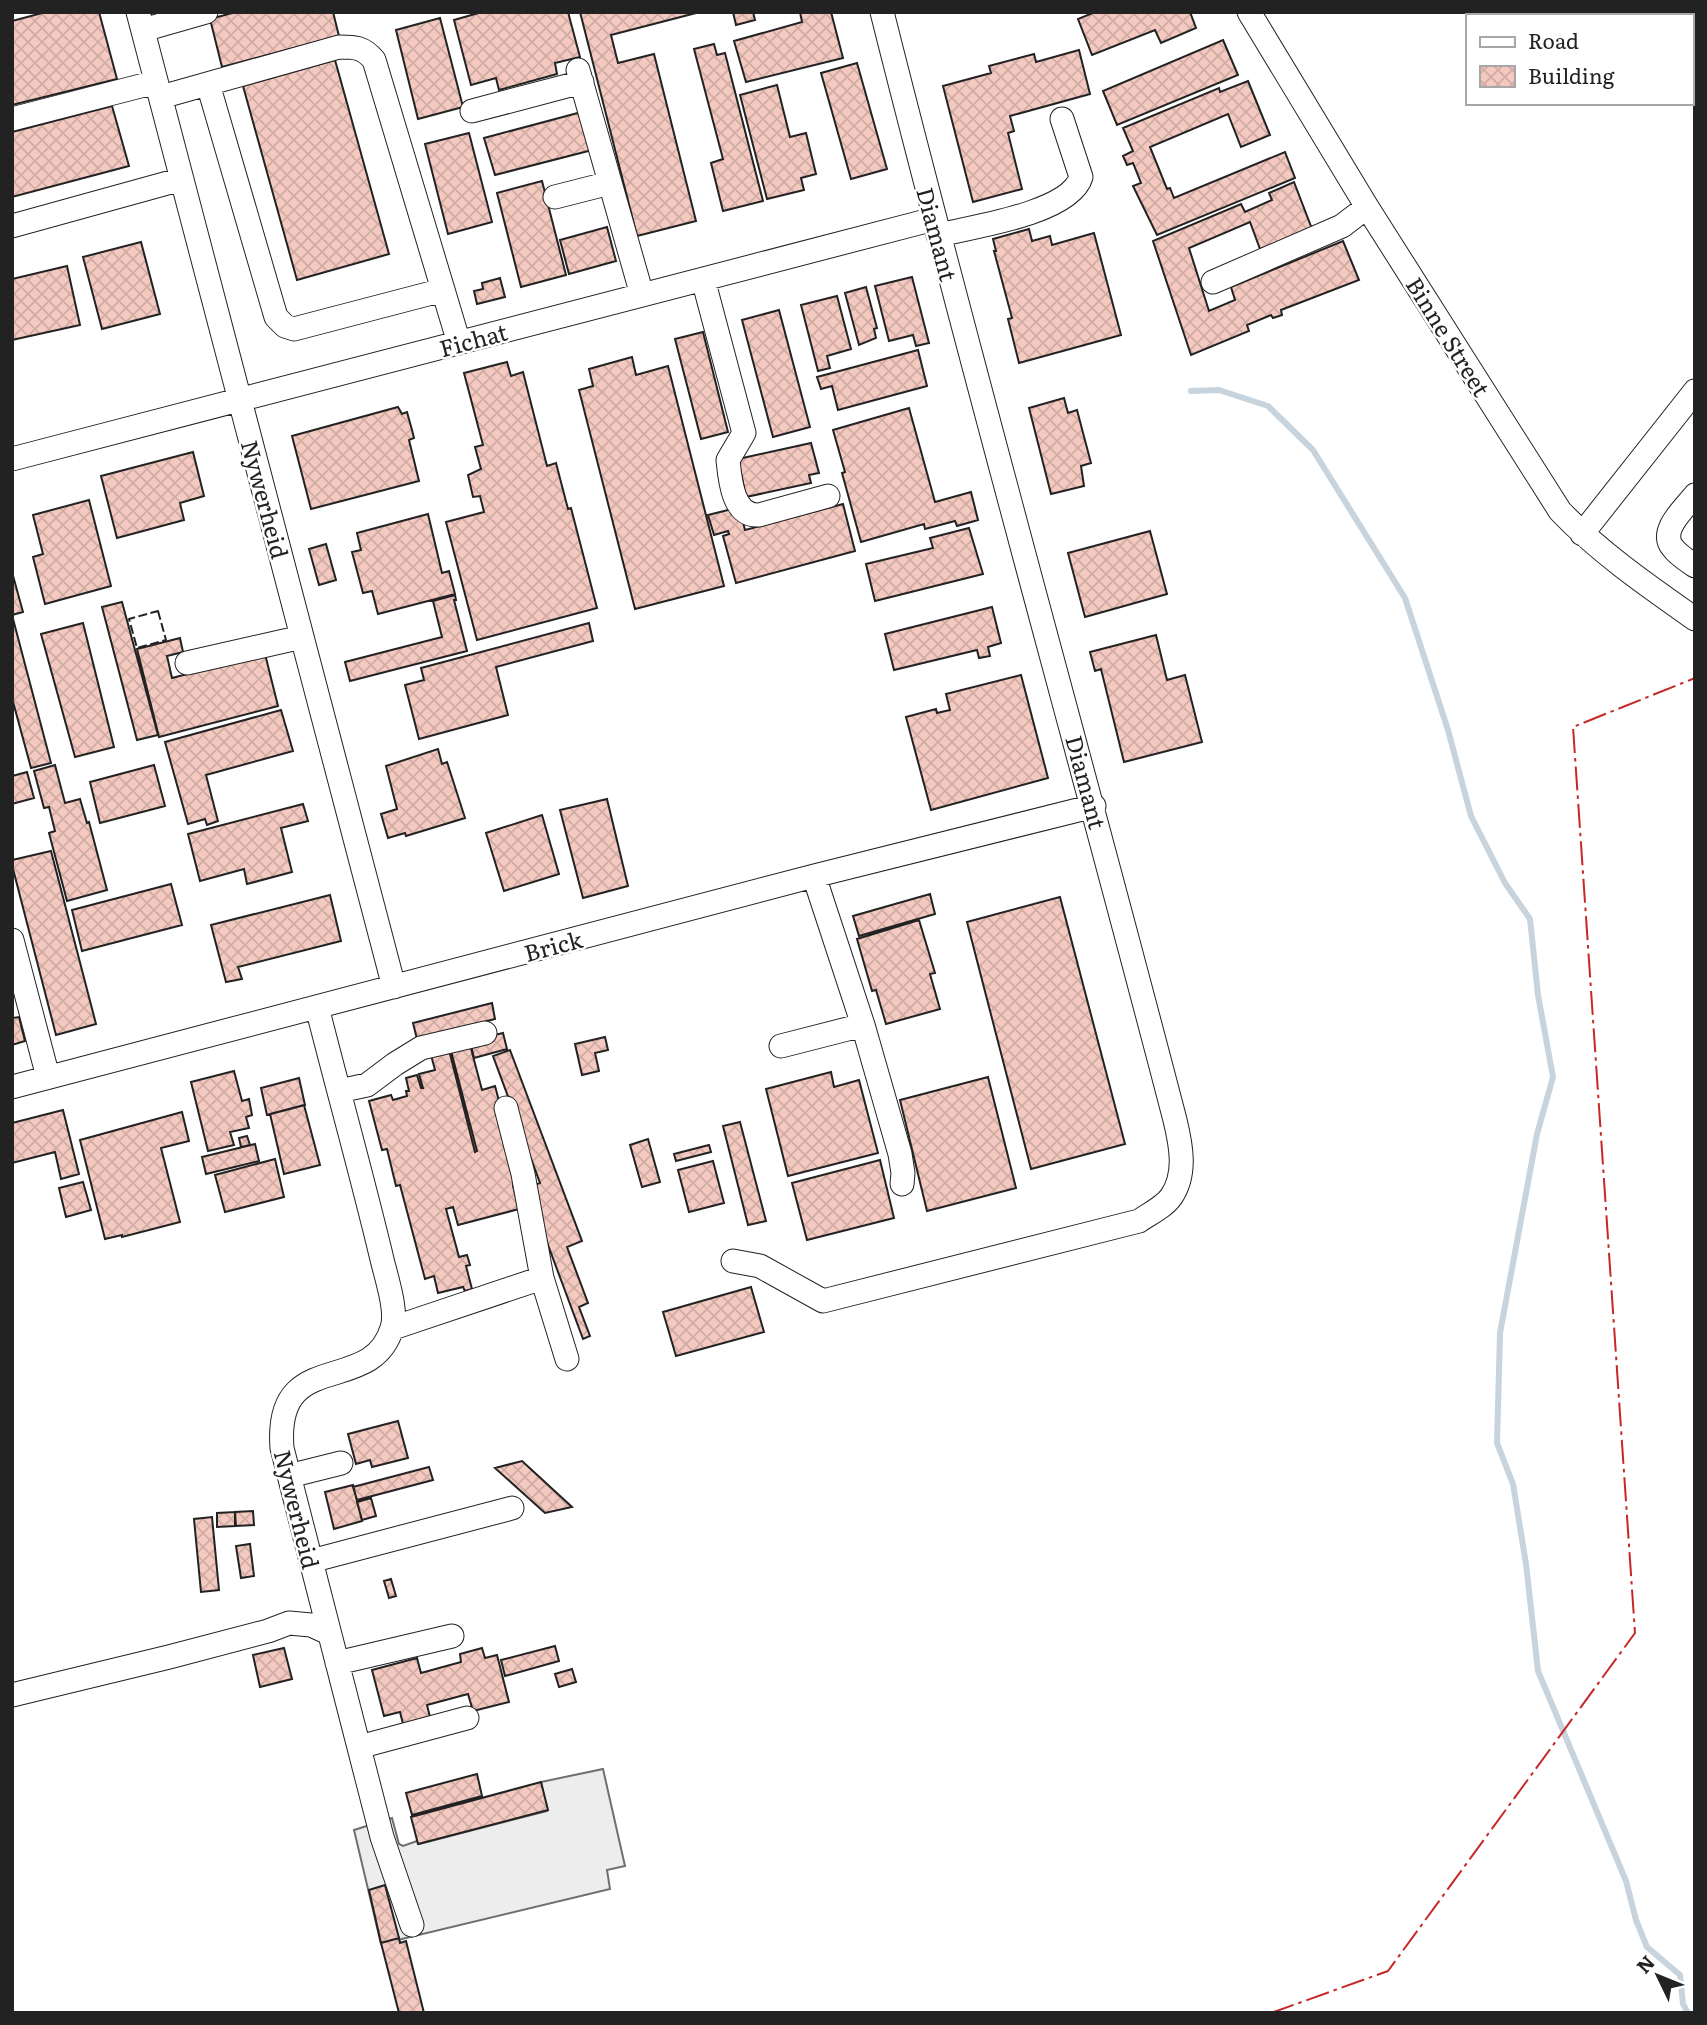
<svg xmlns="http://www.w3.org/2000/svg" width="1707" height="2025" font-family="Literata,serif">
<defs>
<pattern id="building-cross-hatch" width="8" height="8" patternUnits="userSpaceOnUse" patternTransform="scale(1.75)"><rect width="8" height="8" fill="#f3c9c0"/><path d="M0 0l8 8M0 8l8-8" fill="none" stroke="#d0aca5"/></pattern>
</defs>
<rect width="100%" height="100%" fill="#fff"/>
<path fill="#ededed" stroke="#6f6f6f" stroke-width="2" d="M603,1769L625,1866L607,1870L610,1889L381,1944L354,1830L392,1818L399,1844L403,1846L417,1841L419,1844L547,1811L541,1782Z"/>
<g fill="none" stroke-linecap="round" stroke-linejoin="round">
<path stroke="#c7d3dd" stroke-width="6" d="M1191,391L1219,390L1268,406L1313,450L1405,598L1448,730L1471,816L1505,883L1530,919L1538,995L1553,1077L1537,1134L1500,1333L1497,1443L1513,1484L1526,1564L1538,1671L1626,1881L1636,1920L1647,1947L1680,1975L1683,2004L1688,2013"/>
</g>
<path fill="url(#building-cross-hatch)" stroke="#222" stroke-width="2" d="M46,12H99L117,79L12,105V21Z
M236,12H333L339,36L222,67L210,19Z
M482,12H568L580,57L555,63L557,74L499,90L496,78L471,85L454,20Z
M580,12H700L611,35L618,63L654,54L696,221L637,236Z
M733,12H753L755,20L736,25Z
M800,12H831L843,58L746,82L734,41L802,22Z
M1095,12H1190L1196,28L1161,43L1155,30L1092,55L1078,19Z
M440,18L463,107L418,119L396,30Z
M1223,40L1238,75L1117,125L1103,91Z
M714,44L717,55L725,53L763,201L723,211L711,163L723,159L694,49Z
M1079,50L1090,94L1010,116L1014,131L1008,133L1022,189L973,202L943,86L991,73L989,66L1034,54L1036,62Z
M335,60L389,254L297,280L243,86Z
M857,63L887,169L851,179L821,73Z
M1248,81L1270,135L1241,147L1228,114L1150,147L1167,189L1170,188L1174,198L1285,152L1295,178L1157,235L1133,186L1141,183L1133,163L1127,165L1123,156L1133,151L1123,128L1219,88L1220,92Z
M777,85L790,137L806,133L816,174L801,178L804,190L767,199L740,95Z
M112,106L129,166L12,197V132Z
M589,110L600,148L495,175L484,138Z
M469,133L492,222L448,234L425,144Z
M542,181L566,275L521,287L497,193Z
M1294,182L1312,229L1260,249L1250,222L1189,248L1209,311L1235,300L1231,287L1343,241L1359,280L1281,310L1282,315L1273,318L1271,315L1247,325L1249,331L1191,355L1153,241L1241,204L1245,212L1272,200L1269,193Z
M607,227L616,261L569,274L560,240Z
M1029,229L1032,241L1050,236L1052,245L1094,233L1121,335L1019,363L1008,319L1012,318L994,251H996L993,239Z
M141,242L160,314L102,329L83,257Z
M67,266L80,325L12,340V279Z
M912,277L929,343L916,346L913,335L889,341L875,286Z
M500,278L505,297L477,304L474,291L483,289L482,283Z
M866,287L877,328L874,329L876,338L859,345L845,293Z
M837,296L851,349L827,356L830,368L818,371L801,305Z
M779,310L810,427L773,437L742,320Z
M703,332L728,432L701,439L675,339Z
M918,350L927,386L838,410L832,386L821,389L817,377Z
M632,357L636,375L668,366L724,586L635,609L579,390L593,386L589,369Z
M507,362L511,376L523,372L547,466L556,463L568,509L571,508L597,608L477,640L446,522L484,512L480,496L473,497L468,475L481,469L475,447L483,445L464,373Z
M1064,398L1068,413L1077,410L1091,463L1081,466L1084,486L1051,494L1029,408Z
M398,407L402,414L407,412L412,430L414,438L409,440L419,481L311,509L292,436Z
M909,408L935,502L971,492L978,520L957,526L955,521L925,529L924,524L861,542L842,473L845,472L833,430Z
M811,443L819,473L809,475L811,483L746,497L738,459Z
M193,452L204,496L180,503L184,520L117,538L101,476Z
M89,500L111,586L45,604L33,557L43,554L33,515Z
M843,504L855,551L736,583L723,536L729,534L728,531L714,535L708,515L732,509L741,514L745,530Z
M428,514L442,573L449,571L455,594L378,614L372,591L363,593L352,552L361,550L357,533Z
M969,528L983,574L875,601L866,564L933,548L930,538Z
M1150,531L1167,594L1085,617L1068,553Z
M326,544L336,580L319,585L309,549Z
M12,572L23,612L12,615L51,763L31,768L12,698Z
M455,595L456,600H454L467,651L350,681L345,662L442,637L433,601Z
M122,602L158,735L137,740L102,607Z
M992,607L1001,643L988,647L990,656L979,658L977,650L894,670L885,634Z
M83,623L114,747L75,757L41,634Z
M589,623L593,641L496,667L508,715L419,739L405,685L424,680L421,668Z
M1156,635L1167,680L1185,675L1202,742L1124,762L1101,669L1095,671L1090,652Z
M180,638L183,652L167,656L172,678L265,654L278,706L159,737L137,649Z
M1021,675L1048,778L931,810L906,717L936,709L937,713L950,710L946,694Z
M281,710L293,751L206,775L218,821L207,825L205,819L188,824L165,742Z
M438,749L442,764L447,762L465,818L406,836L405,833L388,838L381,814L397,809L386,766Z
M55,765L65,803L80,799L87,823L89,822L107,890L67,901L49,833L55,831L49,807L44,808L34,771Z
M154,765L165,806L100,823L90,782Z
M27,772L34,798L12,804V776Z
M607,799L628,886L583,898L560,810Z
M303,804L308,821L281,828L292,872L247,884L244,869L200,881L188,834Z
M542,815L559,874L504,891L486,833Z
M51,851L96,1024L56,1035L12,865V860Z
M171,884L182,925L82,951L72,910Z
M930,894L935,914L859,936L853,916Z
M330,895L341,941L238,967L242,979L226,982L211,925Z
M1060,897L1125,1144L1031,1169L967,922Z
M919,920L935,973L930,974L940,1009L886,1024L876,990L872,991L857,939Z
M492,1003L495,1019L417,1039L413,1023Z
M19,1017L25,1041L12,1045V1018Z
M503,1033L507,1049L474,1058L470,1041Z
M605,1037L608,1050L595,1053L599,1071L582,1075L575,1044Z
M469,1041L482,1090L495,1086L519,1176L513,1186L519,1209L458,1225L453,1207L446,1209L459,1257L467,1255L470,1265L466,1266L472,1289L465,1291L463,1287L438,1293L434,1276L425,1279L400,1185L396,1186L387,1149L382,1150L369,1101L391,1095L393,1100L407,1096L406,1091H409L406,1078L417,1075L421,1088H423L419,1074L435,1070L431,1055L449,1050L475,1152L477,1151L450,1047Z
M510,1050L582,1241L567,1247L588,1303L579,1307L590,1336L583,1339L529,1194L531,1186L540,1183L493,1056Z
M234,1071L242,1101L249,1099L252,1115L246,1117L249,1128L230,1132L234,1145L208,1151L191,1082Z
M831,1072L834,1087L859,1080L878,1153L788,1176L766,1089Z
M988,1077L1016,1188L927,1211L900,1100Z
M299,1078L305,1105L267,1115L261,1088Z
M304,1105L320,1165L284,1174L270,1114Z
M63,1110L79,1174L61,1179L55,1152L12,1163V1123Z
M182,1112L189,1141L161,1148L180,1222L122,1237V1235L105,1239L80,1140Z
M740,1122L766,1221L748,1225L723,1126Z
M247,1136L250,1145L241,1147L239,1138Z
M648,1139L660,1182L642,1187L630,1145Z
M255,1144L259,1161L206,1174L202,1157Z
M709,1145L711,1152L676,1161L674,1154Z
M275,1159L284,1197L225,1212L215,1175Z
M880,1160L894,1218L807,1240L792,1183Z
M713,1161L724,1203L689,1212L678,1170Z
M83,1182L91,1210L66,1217L59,1188Z
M751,1287L764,1332L676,1356L663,1312Z
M398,1421L408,1458L372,1467L370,1460L356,1464L348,1434Z
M522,1461L572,1507L545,1513L495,1468Z
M429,1467L433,1480L357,1500L353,1487Z
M353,1485L362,1521L334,1529L325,1492Z
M371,1498L376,1516L362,1520L357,1502Z
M253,1511L254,1525L236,1526L235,1512Z
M235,1512V1526L217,1527V1513Z
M212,1517L219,1590L201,1592L194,1519Z
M250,1544L254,1576L241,1578L236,1546Z
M391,1579L396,1596L389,1598L384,1581Z
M555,1646L559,1661L505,1676L501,1660Z
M284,1648L292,1679L260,1687L253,1655Z
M482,1648L485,1658L497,1655L509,1702L473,1711L468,1694L427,1705L431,1721L404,1728L400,1712L384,1716L372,1670L417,1658L421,1673L461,1662L460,1654Z
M572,1669L576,1682L559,1687L555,1674Z
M477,1774L482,1796L412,1815L406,1793Z
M541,1782L548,1810L418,1844L411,1817Z
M385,1885L399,1938L381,1943L369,1890Z
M399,1938L400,1943L406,1941L424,2013H399L381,1943Z"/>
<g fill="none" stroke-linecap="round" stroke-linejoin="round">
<g stroke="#222" stroke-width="25">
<path id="minor" d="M138,12L394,987
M1249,12L1367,207L1560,511C1600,553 1648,586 1695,619
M1607,16L1610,12
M143,30L206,12
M1691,30L1695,26
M578,70L642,295
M208,84L276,317L285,326L294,329L443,290
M161,97L339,47C355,47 363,47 374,60L459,343
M472,111L582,82
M12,119L156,82
M555,197L610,183
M12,226L182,179
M938,235C973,227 1070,213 1081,177L1062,119
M703,279L744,433L728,460C730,480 733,517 759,515L828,496
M1213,282L1342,226L1367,207
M12,459L934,219
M1695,495C1685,508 1658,531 1673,548C1678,555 1688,561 1695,566
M1582,534L1695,391
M187,663L302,637
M814,876L863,1025L900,1154L903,1173L902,1184
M12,940L48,1077
M317,1007C338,1090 361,1172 381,1255C385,1274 398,1310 392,1328C371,1398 274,1345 282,1448L382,1837L412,1925
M781,1046L863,1025
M12,1087L814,876L1094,806
M339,1091L367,1085L395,1064L421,1048L485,1033
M506,1108L523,1174L542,1278L567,1359
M733,1261L760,1266L823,1301L1139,1221C1149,1214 1164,1207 1171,1197C1187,1174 1181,1145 1175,1120C1079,751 975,383 882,12
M393,1328L542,1278
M289,1476L341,1463
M311,1561L512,1508
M337,1663L452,1636
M12,1695L169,1657L268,1631L289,1623L311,1625L329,1633
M359,1747L467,1718"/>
</g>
<use href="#minor" stroke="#fff" stroke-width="23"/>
<path stroke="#222" stroke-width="2" stroke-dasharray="9 3.5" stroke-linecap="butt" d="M158,611L166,640L137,648L129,619Z"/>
<path stroke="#c62828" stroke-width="2" stroke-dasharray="24 5 3.5 5" stroke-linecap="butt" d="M1271,2013L1388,1971L1635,1633L1573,727L1695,678"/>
</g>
<g text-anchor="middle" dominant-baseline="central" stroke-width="5" stroke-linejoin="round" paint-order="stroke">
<g font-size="23" fill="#222" stroke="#fff">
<text transform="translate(938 234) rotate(75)">Diamant</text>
<text transform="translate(1449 336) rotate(58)">Binne Street</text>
<text transform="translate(473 339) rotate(-15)">Fichat</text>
<text transform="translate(266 499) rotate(75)">Nywerheid</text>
<text transform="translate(1087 782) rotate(75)">Diamant</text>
<text transform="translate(553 945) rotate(-15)">Brick</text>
<text transform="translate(298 1509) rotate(76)">Nywerheid</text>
</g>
</g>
<rect width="1707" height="2025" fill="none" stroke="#222222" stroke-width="28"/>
<rect x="1466" y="14" width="228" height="91" fill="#ffffff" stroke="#a7a7a7" stroke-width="2"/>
<rect x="1480" y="37" width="35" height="10" fill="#ffffff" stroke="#a7a7a7" stroke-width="2"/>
<text x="1528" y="49" font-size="21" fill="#222222">Road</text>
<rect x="1480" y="66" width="35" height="21" fill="url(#building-cross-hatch)" stroke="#a7a7a7" stroke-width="2"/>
<text x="1528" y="84" font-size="21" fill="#222222">Building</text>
<g transform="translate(1658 1976) rotate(313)" stroke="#ffffff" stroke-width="5" paint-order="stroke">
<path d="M0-5L12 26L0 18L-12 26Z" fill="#222222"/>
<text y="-10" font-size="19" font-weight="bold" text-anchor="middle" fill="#222222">N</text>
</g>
</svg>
